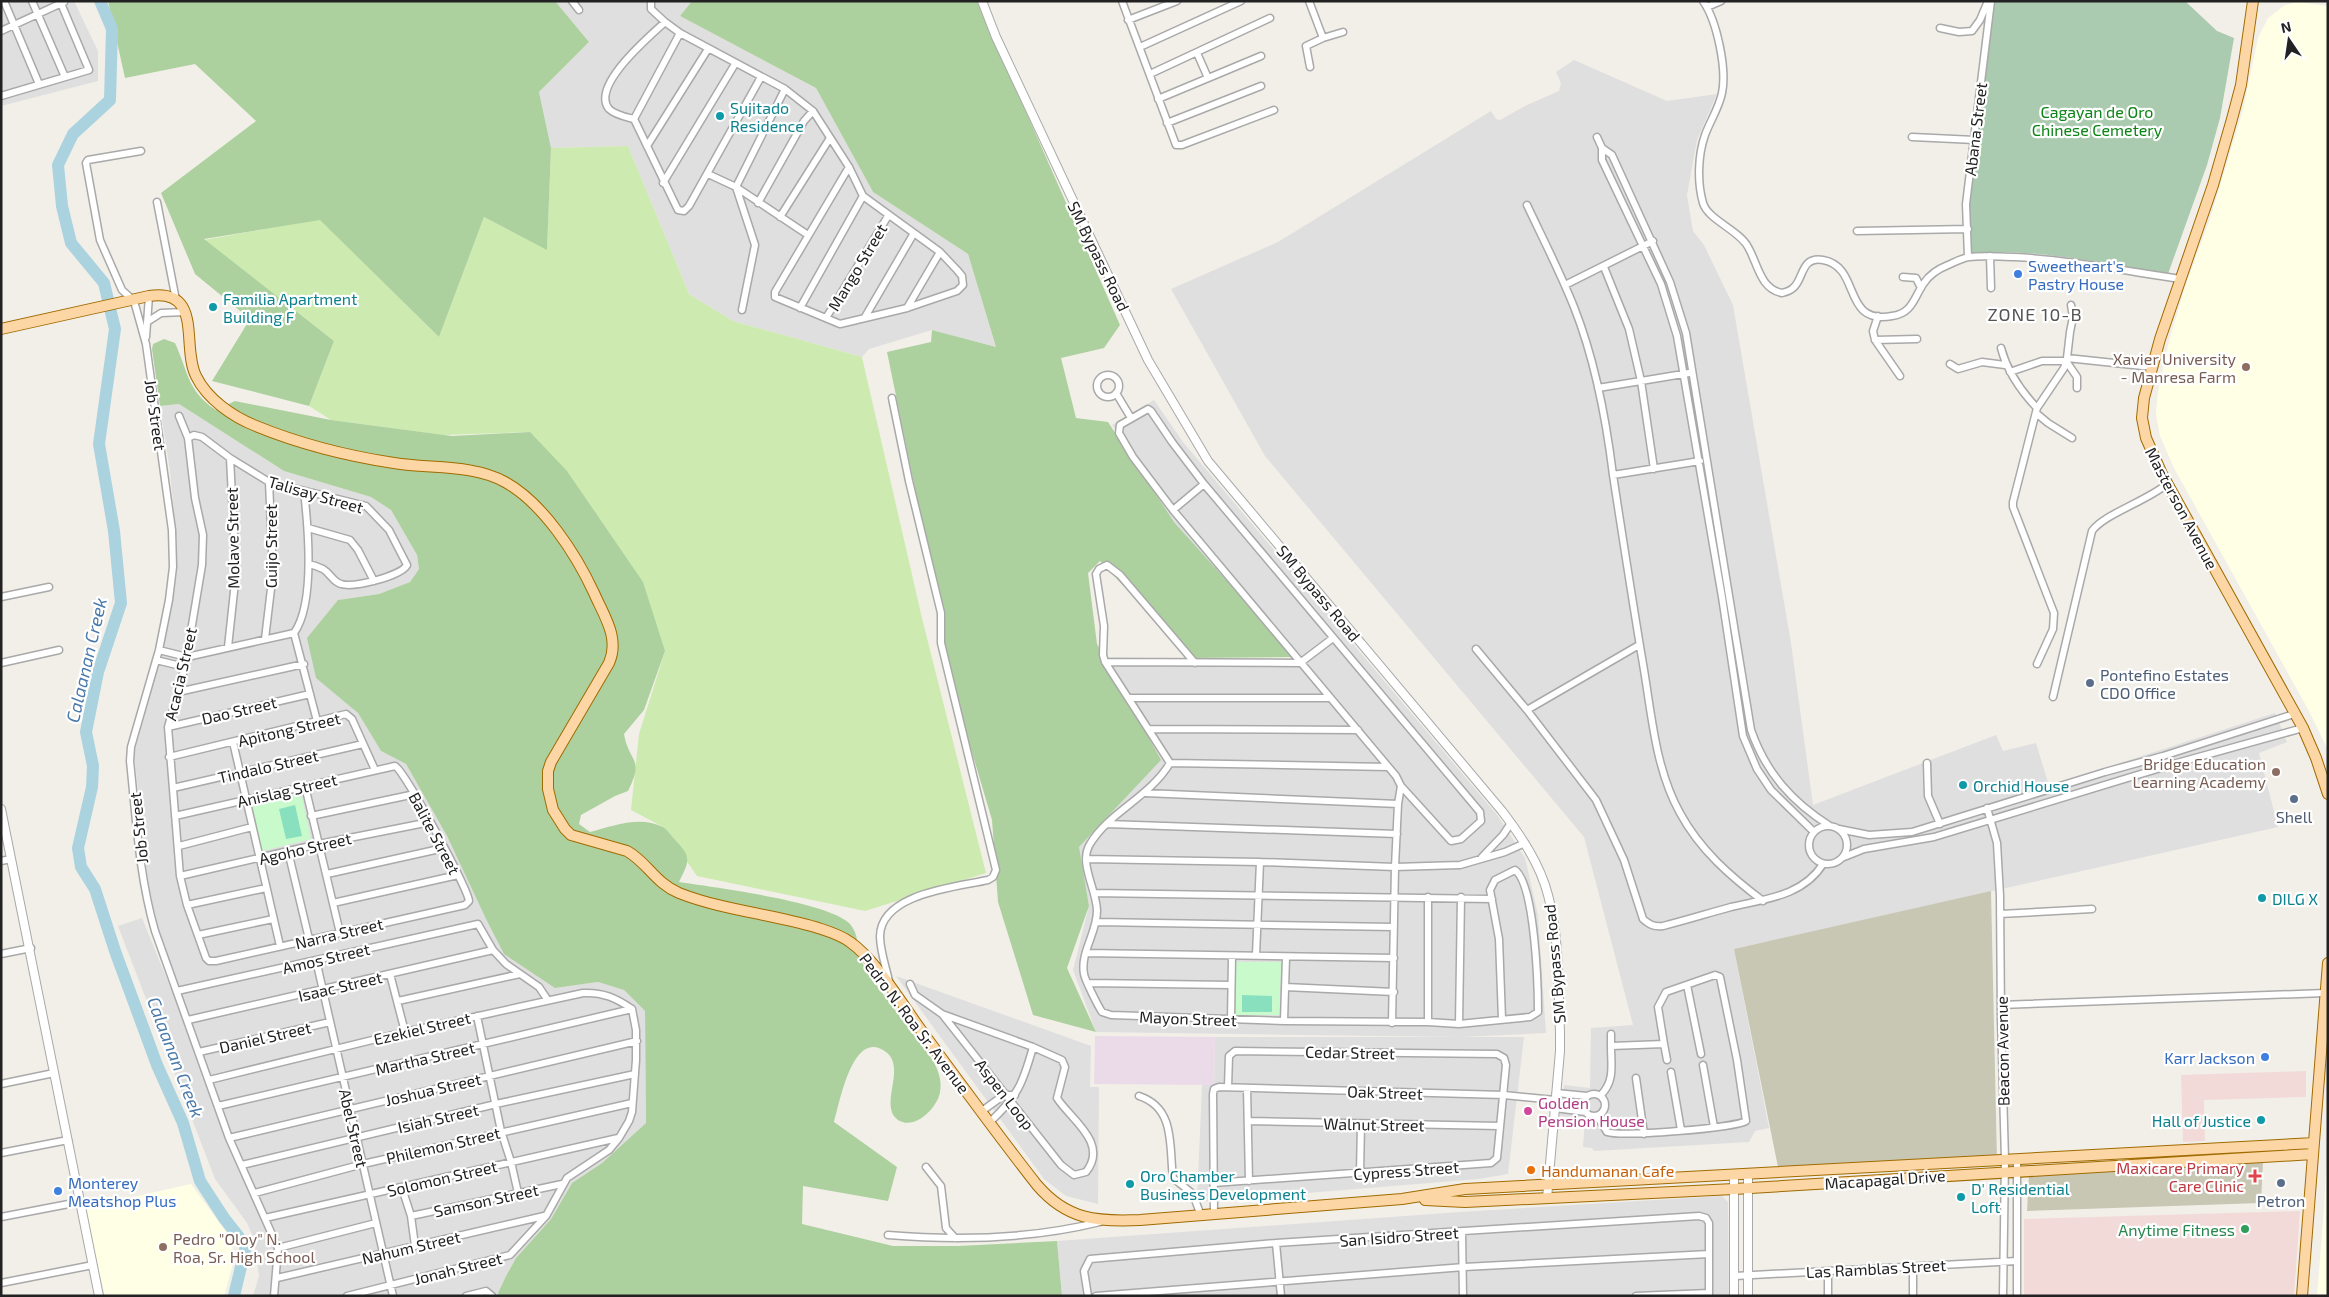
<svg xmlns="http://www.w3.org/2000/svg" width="2329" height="1297" font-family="'Exo 2',sans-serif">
<rect width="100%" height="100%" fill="#f2efe9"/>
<path fill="#e0dfdf" d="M1,1H74L98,51V81L1,106Z
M555,1H692L680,16L816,88L873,192L968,254L996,347L932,330L869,349L862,357L733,321L689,294L628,146L551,148L539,92L589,42Z
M1574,60L1667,101L1717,94L1697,140L1687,195L1693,231L1704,245L1733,305L1791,643L1813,805L1996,735L2003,751L2036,743L2049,786L2275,713L2287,742L2259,753L2278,827L1734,949L1769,1128L1755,1131L1749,1142L1594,1151L1592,1148L1583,1147L1585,1119L1559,1116L1564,1085L1590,1088L1591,1028L1633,1025L1584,837L1265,456L1171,289L1278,242L1491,111L1496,119L1500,120L1527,105L1559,91L1561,83L1556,72Z
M1154,400L1183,442L1498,816L1525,858L1538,915L1546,1033L1462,1037L1096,1032L1073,970L1089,906L1078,846L1160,760L1090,657L1292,660L1168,515L1112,425Z
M179,404L284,471L371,497L391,510L417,555L419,569L410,582L379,594L338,600L342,698L358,713L381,751L406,764L447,836L486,919L555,988L598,982L624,990L645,1011L646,1123L602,1163L572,1183L551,1219L516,1258L506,1276L498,1293L499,1296H253L259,1276L254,1239L247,1223L215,1179L118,926L142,918L171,989L179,988L150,903L134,753L164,646L177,573V545L170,471L160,406Z
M896,976L1091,1046L1090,1087H1099L1098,1204L1066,1196L1044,1179Z
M1215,1037H1524L1508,1174L1479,1179L1197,1202L1202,1085H1214Z
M1722,1196L1728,1202L1729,1296H1062L1057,1241L1460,1212Z"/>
<path fill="#f2dad9" d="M2306,1071V1097L2204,1100L2205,1141L2183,1142L2181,1075Z
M2300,1211L2294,1296H2024V1219Z"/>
<path fill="#ebdbe8" d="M1095,1036L1215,1037L1214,1085L1094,1084Z"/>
<path fill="#ffffe5" d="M2298,2L2328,6V750L2310,713L2174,468L2160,436L2156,414L2158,392L2169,341L2186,284L2210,219L2243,110L2258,38L2268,18L2285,5Z
M2328,1135V1296H2317L2324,1208Z
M191,1184L229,1236L235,1257L224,1296H105L84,1208Z"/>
<path fill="#c7c7b4" d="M1991,891L1997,1161L1779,1172L1734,949Z
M2263,1162L2261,1203L2027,1211L2029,1174Z"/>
<path fill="#cdebb0" d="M628,146L689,294L733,321L862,357L922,618L986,873L865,911L697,876L663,827L631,810L639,734L665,651L530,432L444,435L331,420L309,406L334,341L204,240L320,219L439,337L484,217L547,249L551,148Z"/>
<path fill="#add19e" d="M108,1H555L589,42L539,92L551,148L547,250L484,217L439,337L320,220L204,239L334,341L309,406L212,381L250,319L195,274L161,193L256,121L195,64L125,78Z
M692,1H977L1120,325L1104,348L1061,358L1076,418L1108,422L1174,522L1295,657L1191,658L1100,561L1088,573L1097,644L1161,760L1079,847L1089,906L1067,968L1096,1032L1033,1015L998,902L992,820L948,671L942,620L887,352L931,342L932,330L996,347L968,254L873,192L816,88L680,16Z
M164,339L175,343C188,371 187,391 216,410L235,401L331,420L452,436L530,432L567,471L643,582L665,651L644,710L624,734C629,763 645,757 628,791L615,796L581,815L579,824L590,832C612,826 640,815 663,827C668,830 672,837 676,841C693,858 688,863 679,882C712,887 830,902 850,924C859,934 857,948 861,960C863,965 866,969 868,974L934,1062C939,1073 942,1081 940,1092C938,1107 915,1131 898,1120C878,1106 907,1068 886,1052C853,1027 840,1102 834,1122L897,1167L888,1201L803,1186L802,1224L893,1246H958L1057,1241L1062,1296H499L498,1293L506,1276L516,1258L551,1219L572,1183L602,1163L646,1123L645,1011L624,990L598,982L555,988L504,954L486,919L447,836L406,764L381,751L358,713L316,678L307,638L338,600L379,594L410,582L419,569L417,555L391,510L371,497L284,471L179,404L160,406L152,349L153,344Z"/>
<path fill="#aacbaf" d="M1994,1H2185L2217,31L2234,38L2220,118L2207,165L2168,274C2103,264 2035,247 1969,254L1968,203Z"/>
<path fill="#c8facc" d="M301,793L311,839L262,851L252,804Z
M1234,962H1281L1280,1015H1234Z"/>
<path fill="#88e0be" d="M295,805L302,836L286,839L279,809Z
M1242,995L1272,996V1012H1242Z"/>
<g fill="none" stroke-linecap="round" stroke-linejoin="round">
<path stroke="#aad3df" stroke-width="12" d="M100,1L112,29L110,100L73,134L58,165L62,206L71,243L104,283L115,329L99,444L114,531L121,603L98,672L86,732L93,766L92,787L78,848L81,867L95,889L115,951L157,1065L183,1123L200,1181L224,1218L246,1246L234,1296"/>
<g stroke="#a9a9a9" stroke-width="9">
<path id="minor" d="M4,1L39,84
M32,1L65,77
M572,1L579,10
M651,1V9L665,22L680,33L785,89L813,111L849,167L863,196L940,252L957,270L962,276L963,285L957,291L907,308L840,324L775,297V292L849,167
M1122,1L1176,145H1182L1274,110
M1309,1L1323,38L1343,32
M1703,1C1717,21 1727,69 1722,93C1719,108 1710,121 1705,135C1698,155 1697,182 1703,203C1708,220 1739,230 1748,247C1758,264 1760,289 1782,293C1786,292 1790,291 1793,288C1804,280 1800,256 1823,260C1862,267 1841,325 1892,316C1913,313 1914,297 1924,283C1930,274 1938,269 1948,265C1955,262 1962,258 1969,257C1984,255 2000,257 2015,257C2070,260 2126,271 2180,279
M1707,7L1721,1
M1128,20L1177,1
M665,22C650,36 590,86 609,109C615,115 626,117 634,119L678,210L684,211L689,206L761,77
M1940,28L1959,32L1972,31L1980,20L1988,1
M1,31L64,2
M1140,47L1241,1
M1197,53L1208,78
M1310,67L1306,46L1323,38
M1150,74L1270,18
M1,96L89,70L60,1
M1158,99L1261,56
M634,119L680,33
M1167,123L1261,86
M1597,137L1602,148L1612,155L1670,282L1686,333L1751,730C1766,773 1792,802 1830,826
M1912,137L1975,140
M647,146L708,49
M1602,148V160L1661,284L1677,336L1722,597L1743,736L1757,769L1771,790L1814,832
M141,151L88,160L86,163L100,240L122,290L134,301L146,344L172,530L173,567L169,600L159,650L131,747L130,761C136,817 139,876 155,931L229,1138L278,1248L274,1296
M708,174L736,187L808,235
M663,183L735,64
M157,202L176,300
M758,203L804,121L813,111
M1527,205C1543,239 1560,272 1574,307C1595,360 1606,418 1613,475
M780,217L830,138
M1857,231L1968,229
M1990,256L1991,288
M1968,257L1966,204L1991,1
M1604,267L1629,329L1641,381L1689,373
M1903,277L1916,278L1921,288
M1565,285L1653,241
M800,308L863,196
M907,308L940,252
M742,310L755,245L736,187L785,89
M1878,316L1873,331L1875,340L1917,339
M865,317L914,233
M826,318L888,216
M147,322L161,313L185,312
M146,337L149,296
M1875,340L1900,376
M2001,348C2007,371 2020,390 2037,408
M2067,358L2152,367
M1950,364L1958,369L1982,362L2005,365
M2010,372L2042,361H2066L2077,377V388
M1097 386a11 11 0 1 1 22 0a11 11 0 1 1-22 0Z
M1598,388L1641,381L1654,469
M1116,393L1131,418
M2036,413L2048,423L2072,438
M188,438L194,435L202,437L230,458L269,482L366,506L389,530L407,565C401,576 354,588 341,584C333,582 331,574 323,569C319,567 313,565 309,564
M1700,461L1613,475C1623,540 1633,605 1644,670C1652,718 1656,770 1680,813C1700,850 1730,876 1763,901
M1173,510L1204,484
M308,528L350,540L358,550L374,581
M1,597L49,587
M294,633C315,604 308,526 304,491
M294,633L317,721
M265,639L273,572L269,482
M228,647L236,573L230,458
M1476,649L1527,710L1596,800L1624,860L1643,919C1650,925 1654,927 1663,926C1686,920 1709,913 1731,907C1765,899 1803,896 1823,864
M159,650L187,657L294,633
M156,660L185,667
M1105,662L1170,763C1150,797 1109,812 1090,844C1078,863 1097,890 1097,911C1097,933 1080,952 1084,974C1085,980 1098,1006 1102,1012L1111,1015L1284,1021L1428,1022L1459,1024L1530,1017L1538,1012C1538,986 1535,885 1515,870L1495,880L1490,890L1499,939L1502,1019
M1,663L59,650
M1195,663L1120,575L1107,565L1099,569L1096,574L1104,626L1103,655L1105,662L1300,663L1333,638
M2037,664L2053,629L2054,613L2013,507V502L2037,408L2064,368L2067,358L2070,332L2073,317L2071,305
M178,692L304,664
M2053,697L2092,531C2104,514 2147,501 2167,484
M1130,698H1330
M1527,710L1639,645
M168,727L310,694
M1149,729L1358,730
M233,742L280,946
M169,757L346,714L352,719L375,770
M1170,763L1388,767
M1927,763L1928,796L1940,824
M305,786L340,933
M173,788L363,744
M1145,793L1398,804
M1987,808L1997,843L2000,896L2001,1018L2005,1160L2003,1296
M175,816L395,766C405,771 468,889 469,901L465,905L216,961H209L206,958L187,905L180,876L168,727L185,667L202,565L203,535L195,498L188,438L179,416
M311,816L415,794
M1107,824L1397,834
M1809 845a19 19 0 1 1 38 0a19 19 0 1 1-38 0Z
M1839,829L1869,835L1912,832L2105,772L2163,756L2294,714
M179,846L252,827
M288,851L309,939
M1482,857L1503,835L1511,823
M1844,857L1864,849L1934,837L2177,763L2303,728
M1086,859L1260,862L1395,867L1460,865L1505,852L1525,843
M1,861L11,859
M327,874L444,848
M180,876L319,844L430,822
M1094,893L1492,899
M333,903L458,875
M187,905L266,888
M2000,914L2092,909
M1097,922L1394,927
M198,935L273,919
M1086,953L1394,958
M1,954L31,948
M1256,955L1260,862
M316,960L393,1296
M390,974L405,1032
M889,981C886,967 880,951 880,936C881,893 957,887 988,880L993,877L996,870L941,643V613L909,481L892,398
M1089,983L1231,985
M910,984L915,995L942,1014L1033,1047L1062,1060L1065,1067L1057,1098C1071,1120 1109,1143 1086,1172L1074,1175L1061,1165L942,1014
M1687,985L1701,1054
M1285,987L1394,992
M177,991L478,924L493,950L506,964L539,987L547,999
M398,1001L520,974
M2001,1005L2325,993
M477,1016L501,1131L511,1162L518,1193
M188,1020L493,950
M1231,1020L1232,957
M1284,1021L1286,957
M1428,1022V897
M1392,1023L1395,867L1398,804L1401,786L1396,776L1173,510L1133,457L1119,433L1120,425L1148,409L1151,411L1172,442L1204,484L1480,812L1481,821L1461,839L1451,841L1401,786
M1459,1024L1461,897
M1611,1034V1046
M1664,1044L1667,1060
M199,1052L330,1022
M1703,1065L1714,1127
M1671,1072L1681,1130
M1636,1078L1644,1134
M209,1080L405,1032L583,993C603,992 616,998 632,1009
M1,1084L54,1073
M1247,1088L1249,1181
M1556,1093L1587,1096
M1583 1105a11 11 0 1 1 22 0a11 11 0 1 1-22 0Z
M1139,1096C1176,1108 1169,1147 1173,1178L1193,1194L1201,1216
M218,1106L632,1009
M1555,1108L1586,1112
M982,1111L1004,1095H1015
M1597,1116L1607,1132C1622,1137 1734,1128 1746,1121L1737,1060L1720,977L1715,975L1666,992L1658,1007L1664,1044L1611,1046C1611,1066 1615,1080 1601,1095
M1248,1121L1500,1126
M990,1122C1018,1096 1023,1083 1033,1047
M229,1138L637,1041
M1,1153L68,1140
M242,1165L496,1104L635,1074
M926,1167L941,1186L946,1228L955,1238
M1360,1173L1361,1124
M1213,1183L1491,1163L1497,1158L1506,1065L1504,1058L1497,1054L1235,1051L1229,1056L1228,1087
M402,1188L411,1216L415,1246
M255,1193L363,1164L632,1103
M1214,1215L1213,1094L1214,1089L1219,1087L1504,1095L1555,1100
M411,1216L562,1184
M1,1217L79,1202
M265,1218L618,1138
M1462,1232L1463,1296
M888,1235C959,1241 1031,1239 1100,1222
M1276,1243L1281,1296
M278,1248L376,1223
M1913,1268V1296
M1828,1271V1296
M1735,1276L2017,1261
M277,1278L544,1216
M1,1283L93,1265
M347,1296L510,1255L546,1216L567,1178L609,1150L619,1138L629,1121L632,1112L636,1060V1030L632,1009
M466,1296L486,1291L492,1296
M1088,1296L1084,1271L1090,1259L1276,1243L1699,1216L1706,1218L1709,1223V1296
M1096,1296L1464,1267L1709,1254
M1636,1296L1709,1293
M2017,1296V1160"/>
</g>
<g stroke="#a9a9a9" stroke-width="10">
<path id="tertiary" d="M982,1L996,37L1148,360L1208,461L1502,811C1521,836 1540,864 1548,895C1560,939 1558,987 1560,1032V1051L1547,1198
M1,809L99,1296
M1748,1174V1296
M1734,1296V1174"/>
</g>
<g stroke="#a06b00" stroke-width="12">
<path id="primary" d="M2253,1L2241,85L2232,119L2213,185L2160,339L2144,398L2142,418L2146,438L2162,474L2303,728L2316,758L2328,794
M1,329L149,296C204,288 181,346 196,376C207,399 233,417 256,426C300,444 348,456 394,463C430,469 473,464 505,482C543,503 576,554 594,593C604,616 620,638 609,663L551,762L548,771V789L553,810L565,829L571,835L627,851C647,862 655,883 679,893C722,910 771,914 815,927C827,931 839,934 850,942C875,959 902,1004 921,1030C959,1082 997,1134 1037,1185C1067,1220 1097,1222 1140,1220L1402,1199L1465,1189L2314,1143
M1425,1200L1465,1202L1734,1189L2313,1154
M2302,1296L2328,963"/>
</g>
<use href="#minor" stroke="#fff" stroke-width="6"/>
<use href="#tertiary" stroke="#fff" stroke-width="8"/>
<use href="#primary" stroke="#fcd6a4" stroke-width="10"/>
</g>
<g fill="#0f9aa8" stroke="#fff" stroke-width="2">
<circle cx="720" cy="116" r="5"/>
<circle cx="213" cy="307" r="5"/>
<circle cx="1963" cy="785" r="5"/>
<circle cx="2262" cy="898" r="5"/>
<circle cx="2261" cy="1120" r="5"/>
<circle cx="1130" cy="1184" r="5"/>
<circle cx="1961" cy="1197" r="5"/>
</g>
<g fill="#3f7fe0" stroke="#fff" stroke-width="2">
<circle cx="2018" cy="274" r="5"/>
<circle cx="2265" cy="1057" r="5"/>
<circle cx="58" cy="1191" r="5"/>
</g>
<g fill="#8d6e63" stroke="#fff" stroke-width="2">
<circle cx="2246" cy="367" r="5"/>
<circle cx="2276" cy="772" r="5"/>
<circle cx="163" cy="1247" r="5"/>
</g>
<g fill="#5c6f8a" stroke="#fff" stroke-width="2">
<circle cx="2090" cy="683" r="5"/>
<circle cx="2294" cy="799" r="5"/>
<circle cx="2281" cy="1183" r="5"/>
</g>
<circle fill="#d1479c" stroke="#fff" stroke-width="2" cx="1528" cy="1111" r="5"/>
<circle fill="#e8710a" stroke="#fff" stroke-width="2" cx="1531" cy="1170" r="5"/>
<path fill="#e0444e" stroke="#fff" stroke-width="2" d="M2252.5 1168.5h5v5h5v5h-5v5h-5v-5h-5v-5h5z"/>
<circle fill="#2e9e5b" stroke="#fff" stroke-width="2" cx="2245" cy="1229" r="5"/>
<g text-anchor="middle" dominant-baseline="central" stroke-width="4.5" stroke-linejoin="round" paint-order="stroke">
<g font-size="16" fill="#0d838f" stroke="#fff" text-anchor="start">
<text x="730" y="107">Sujitado<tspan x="730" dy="18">Residence</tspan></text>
<text x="223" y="298">Familia Apartment<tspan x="223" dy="18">Building F</tspan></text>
<text x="1973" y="785">Orchid House</text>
<text x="2272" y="898">DILG X</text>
<text x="2251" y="1120" text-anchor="end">Hall of Justice</text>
<text x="1140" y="1175">Oro Chamber<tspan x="1140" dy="18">Business Development</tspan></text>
<text x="1971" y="1188">D' Residential<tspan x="1971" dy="18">Loft</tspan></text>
</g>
<g font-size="16" fill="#0c8416" stroke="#fff">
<text x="2097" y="111">Cagayan de Oro<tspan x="2097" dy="18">Chinese Cemetery</tspan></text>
</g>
<g font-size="16" fill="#222" stroke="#fff">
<text transform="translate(1975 129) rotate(-83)">Abana Street</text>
<text transform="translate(1099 256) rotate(64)">SM Bypass Road</text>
<text transform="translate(857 267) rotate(-59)">Mango Street</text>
<text transform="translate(156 415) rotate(82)">Job Street</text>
<text transform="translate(316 494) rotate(16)">Talisay Street</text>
<text transform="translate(2182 508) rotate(62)">Masterson Avenue</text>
<text transform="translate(232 538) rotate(-91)">Molave Street</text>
<text transform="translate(270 546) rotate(-90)">Guijo Street</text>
<text transform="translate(1319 593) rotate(50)">SM Bypass Road</text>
<text transform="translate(180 674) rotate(-77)">Acacia Street</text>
<text transform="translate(239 710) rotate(-13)">Dao Street</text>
<text transform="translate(289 729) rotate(-13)">Apitong Street</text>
<text transform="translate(268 766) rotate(-13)">Tindalo Street</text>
<text transform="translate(287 790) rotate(-13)">Anislag Street</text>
<text transform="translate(138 828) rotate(-96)">Job Street</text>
<text transform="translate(435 833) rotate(62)">Balite Street</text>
<text transform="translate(305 848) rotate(-13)">Agoho Street</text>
<text transform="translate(339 933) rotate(-13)">Narra Street</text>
<text transform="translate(326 958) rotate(-13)">Amos Street</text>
<text transform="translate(1554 964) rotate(-95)">SM Bypass Road</text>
<text transform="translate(340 986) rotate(-13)">Isaac Street</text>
<text transform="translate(1188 1018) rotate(2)">Mayon Street</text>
<text transform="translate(915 1023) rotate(53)">Pedro N. Roa Sr. Avenue</text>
<text transform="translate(422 1028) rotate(-13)">Ezekiel Street</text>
<text transform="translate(265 1037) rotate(-13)">Daniel Street</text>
<text transform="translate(2002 1051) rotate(-91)">Beacon Avenue</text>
<text transform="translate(1350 1052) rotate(1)">Cedar Street</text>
<text transform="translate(425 1058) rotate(-13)">Martha Street</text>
<text transform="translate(433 1089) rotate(-13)">Joshua Street</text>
<text transform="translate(1385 1092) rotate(2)">Oak Street</text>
<text transform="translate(1005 1094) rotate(52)">Aspen Loop</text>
<text transform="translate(438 1118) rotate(-13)">Isiah Street</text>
<text transform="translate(1374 1124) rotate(1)">Walnut Street</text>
<text transform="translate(354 1128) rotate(77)">Abel Street</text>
<text transform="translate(443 1145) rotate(-13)">Philemon Street</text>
<text transform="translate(1406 1170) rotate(-4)">Cypress Street</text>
<text transform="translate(442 1178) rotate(-13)">Solomon Street</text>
<text transform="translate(1885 1179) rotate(-4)">Macapagal Drive</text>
<text transform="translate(486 1200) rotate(-12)">Samson Street</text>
<text transform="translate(1399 1236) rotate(-4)">San Isidro Street</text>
<text transform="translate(411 1247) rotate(-13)">Nahum Street</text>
<text transform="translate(458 1268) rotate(-14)">Jonah Street</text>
<text transform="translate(1876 1268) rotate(-3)">Las Ramblas Street</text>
</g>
<g font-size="16" fill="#366cbe" stroke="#fff" text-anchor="start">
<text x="2028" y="265">Sweetheart's<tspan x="2028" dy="18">Pastry House</tspan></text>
<text x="2255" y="1057" text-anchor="end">Karr Jackson</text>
<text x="68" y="1182">Monterey<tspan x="68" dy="18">Meatshop Plus</tspan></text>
</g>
<g font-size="16" fill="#785e54" stroke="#fff" text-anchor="end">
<text x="2236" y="358">Xavier University<tspan x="2236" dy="18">- Manresa Farm</tspan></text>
<text x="2266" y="763">Bridge Education<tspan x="2266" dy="18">Learning Academy</tspan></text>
<text x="173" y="1238" text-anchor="start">Pedro "Oloy" N.<tspan x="173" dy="18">Roa, Sr. High School</tspan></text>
</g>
<g font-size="16" fill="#4e5e75" stroke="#fff">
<text x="2100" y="674" text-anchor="start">Pontefino Estates<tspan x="2100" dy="18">CDO Office</tspan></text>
<text x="2294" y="816">Shell</text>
<text x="2281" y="1200">Petron</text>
</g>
<g font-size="16" fill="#b23c85" stroke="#fff" text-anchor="start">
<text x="1538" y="1102">Golden<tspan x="1538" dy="18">Pension House</tspan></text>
</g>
<g font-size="16" fill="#be3a42" stroke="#fff" text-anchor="end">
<text x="2244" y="1167">Maxicare Primary<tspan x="2244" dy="18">Care Clinic</tspan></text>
</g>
<g font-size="16" fill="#c56008" stroke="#fff" text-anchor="start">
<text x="1541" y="1170">Handumanan Cafe</text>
</g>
<g font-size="16" fill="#27864d" stroke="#fff" text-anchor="end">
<text x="2235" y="1229">Anytime Fitness</text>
</g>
<g font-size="18" letter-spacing="1" fill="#555" stroke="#fff">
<text x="2035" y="314">ZONE 10-B</text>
</g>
<g font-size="18" font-style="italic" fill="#4a7aab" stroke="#fff">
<text transform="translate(86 660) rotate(-77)">Calaanan Creek</text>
<text transform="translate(176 1057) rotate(69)">Calaanan Creek</text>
</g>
</g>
<rect width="2329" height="1297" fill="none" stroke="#222222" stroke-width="5"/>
<g transform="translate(2289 40) rotate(347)" stroke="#ffffff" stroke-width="4" paint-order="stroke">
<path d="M0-4L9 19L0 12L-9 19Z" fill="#222222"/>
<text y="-8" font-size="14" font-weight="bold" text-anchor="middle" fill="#222222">N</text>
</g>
</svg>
